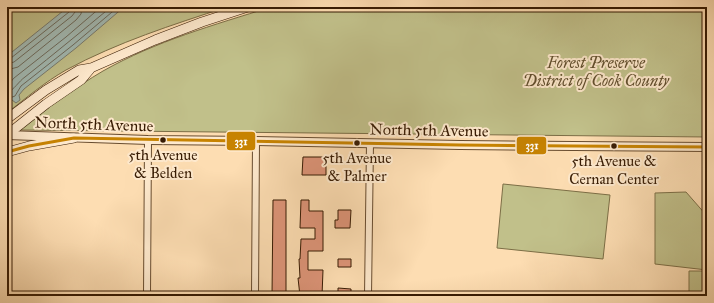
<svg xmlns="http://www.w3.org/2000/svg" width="714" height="303" font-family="'IM FELL Great Primer',serif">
<rect width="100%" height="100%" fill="#fdddb2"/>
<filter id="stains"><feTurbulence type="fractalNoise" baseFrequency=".005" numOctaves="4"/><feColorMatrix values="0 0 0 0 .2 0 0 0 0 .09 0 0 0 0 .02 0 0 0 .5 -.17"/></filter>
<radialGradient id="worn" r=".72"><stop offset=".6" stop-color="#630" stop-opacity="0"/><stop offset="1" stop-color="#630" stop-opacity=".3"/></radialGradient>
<path fill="#c1c08a" stroke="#7c6e46" d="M7,7H227C172,25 118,42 66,70C45,82 26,98 7,113Z
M271,7H707V137L21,130V128C48,108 74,88 103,71C156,41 214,25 271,7Z
M503,184L610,195L603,259L497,248Z
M686,192L707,216V270L655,264V193Z
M689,271H707V296H689Z"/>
<path fill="#a2bab4" stroke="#777a6d" d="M68,7H124L76,48L24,89L19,95L20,100L16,103L12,100L7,104V56Z"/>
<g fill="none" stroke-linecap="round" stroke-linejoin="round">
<path stroke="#6c6a5c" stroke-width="1" d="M7,59L11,58L69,12L70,7
M7,64L14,62L72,16L75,12V7
M7,70L18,67L76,20L81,14L82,7
M7,86L14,78L66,37L101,7
M7,93C14,90 19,81 25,77C54,54 82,31 111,7
M7,99L15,96L21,86L73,45L118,7"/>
</g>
<path fill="#dd9478" stroke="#371b03" d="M303,157H326V175H302Z
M273,200H286V296H272Z
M301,200H309V211H323V251H308V270H323L322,296H300L298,278H300L299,259H300L301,239H315V228H300Z
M338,210H351L350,228H335V220H338Z
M338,259H351V267H338Z
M338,288L351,289V296H338Z"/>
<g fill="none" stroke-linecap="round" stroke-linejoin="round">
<g stroke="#684c2f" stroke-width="8">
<path id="minor" d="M147,296L148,140
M255,296L256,141
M368,296L370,143"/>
</g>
<g stroke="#684c2f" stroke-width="10">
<path id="tertiary" d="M7,135L148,140L256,141L460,145L707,147"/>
</g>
<g stroke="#371b03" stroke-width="10">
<path id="secondary" d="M7,119L46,90L79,70L91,68L155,40L202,22L248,7
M7,135L46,104L81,80L91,68
M7,152L29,146L74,138"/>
</g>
<use href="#minor" stroke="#fee9cd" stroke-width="6"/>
<use href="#tertiary" stroke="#fee9cd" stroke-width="8"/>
<use href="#secondary" stroke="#fee9cd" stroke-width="9"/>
<g stroke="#fee9cd" stroke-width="6">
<path id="bus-1" d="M7,152L29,146L74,138L460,145L707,147"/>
</g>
<use href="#bus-1" stroke="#c78301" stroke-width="3"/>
</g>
<g fill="#371b03" stroke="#fee9cd" stroke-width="1.5">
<circle cx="163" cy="140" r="3.5"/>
<circle cx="357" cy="143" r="3.5"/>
<circle cx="614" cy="146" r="3.5"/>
</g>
<g text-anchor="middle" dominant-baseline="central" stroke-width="4" stroke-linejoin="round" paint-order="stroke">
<g font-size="15" fill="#371b03" stroke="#fee9cd">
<text x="163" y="155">5th Avenue<tspan x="163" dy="18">&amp; Belden</tspan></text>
<text x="357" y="158">5th Avenue<tspan x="357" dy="18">&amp; Palmer</tspan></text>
<text x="614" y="161">5th Avenue &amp;<tspan x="614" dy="18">Cernan Center</tspan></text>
</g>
<g font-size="16" font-style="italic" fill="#604d2c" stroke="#fee9cd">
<text x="596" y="62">Forest Preserve<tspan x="596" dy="18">District of Cook County</tspan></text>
</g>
<g font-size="16" fill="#371b03" stroke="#fee9cd">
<text transform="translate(94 124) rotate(2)">North 5th Avenue</text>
<text transform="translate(429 130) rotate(1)">North 5th Avenue</text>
</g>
</g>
<g stroke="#fee9cd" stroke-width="1.5">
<rect x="226" y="131" width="30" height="20" rx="4" fill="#c78301"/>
<rect x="516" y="136" width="31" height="19" rx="4" fill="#c78301"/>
</g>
<g font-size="11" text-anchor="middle" font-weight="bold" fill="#fff">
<text x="241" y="145">331</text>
<text x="532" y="149">331</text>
</g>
<rect width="714" height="303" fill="none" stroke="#fdddb2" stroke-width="24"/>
<rect x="8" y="8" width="698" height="287" fill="none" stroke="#371b03" stroke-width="2"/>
<rect x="12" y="12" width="690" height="279" fill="none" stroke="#371b03"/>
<rect width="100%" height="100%" filter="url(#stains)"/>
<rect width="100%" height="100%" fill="url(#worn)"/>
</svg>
